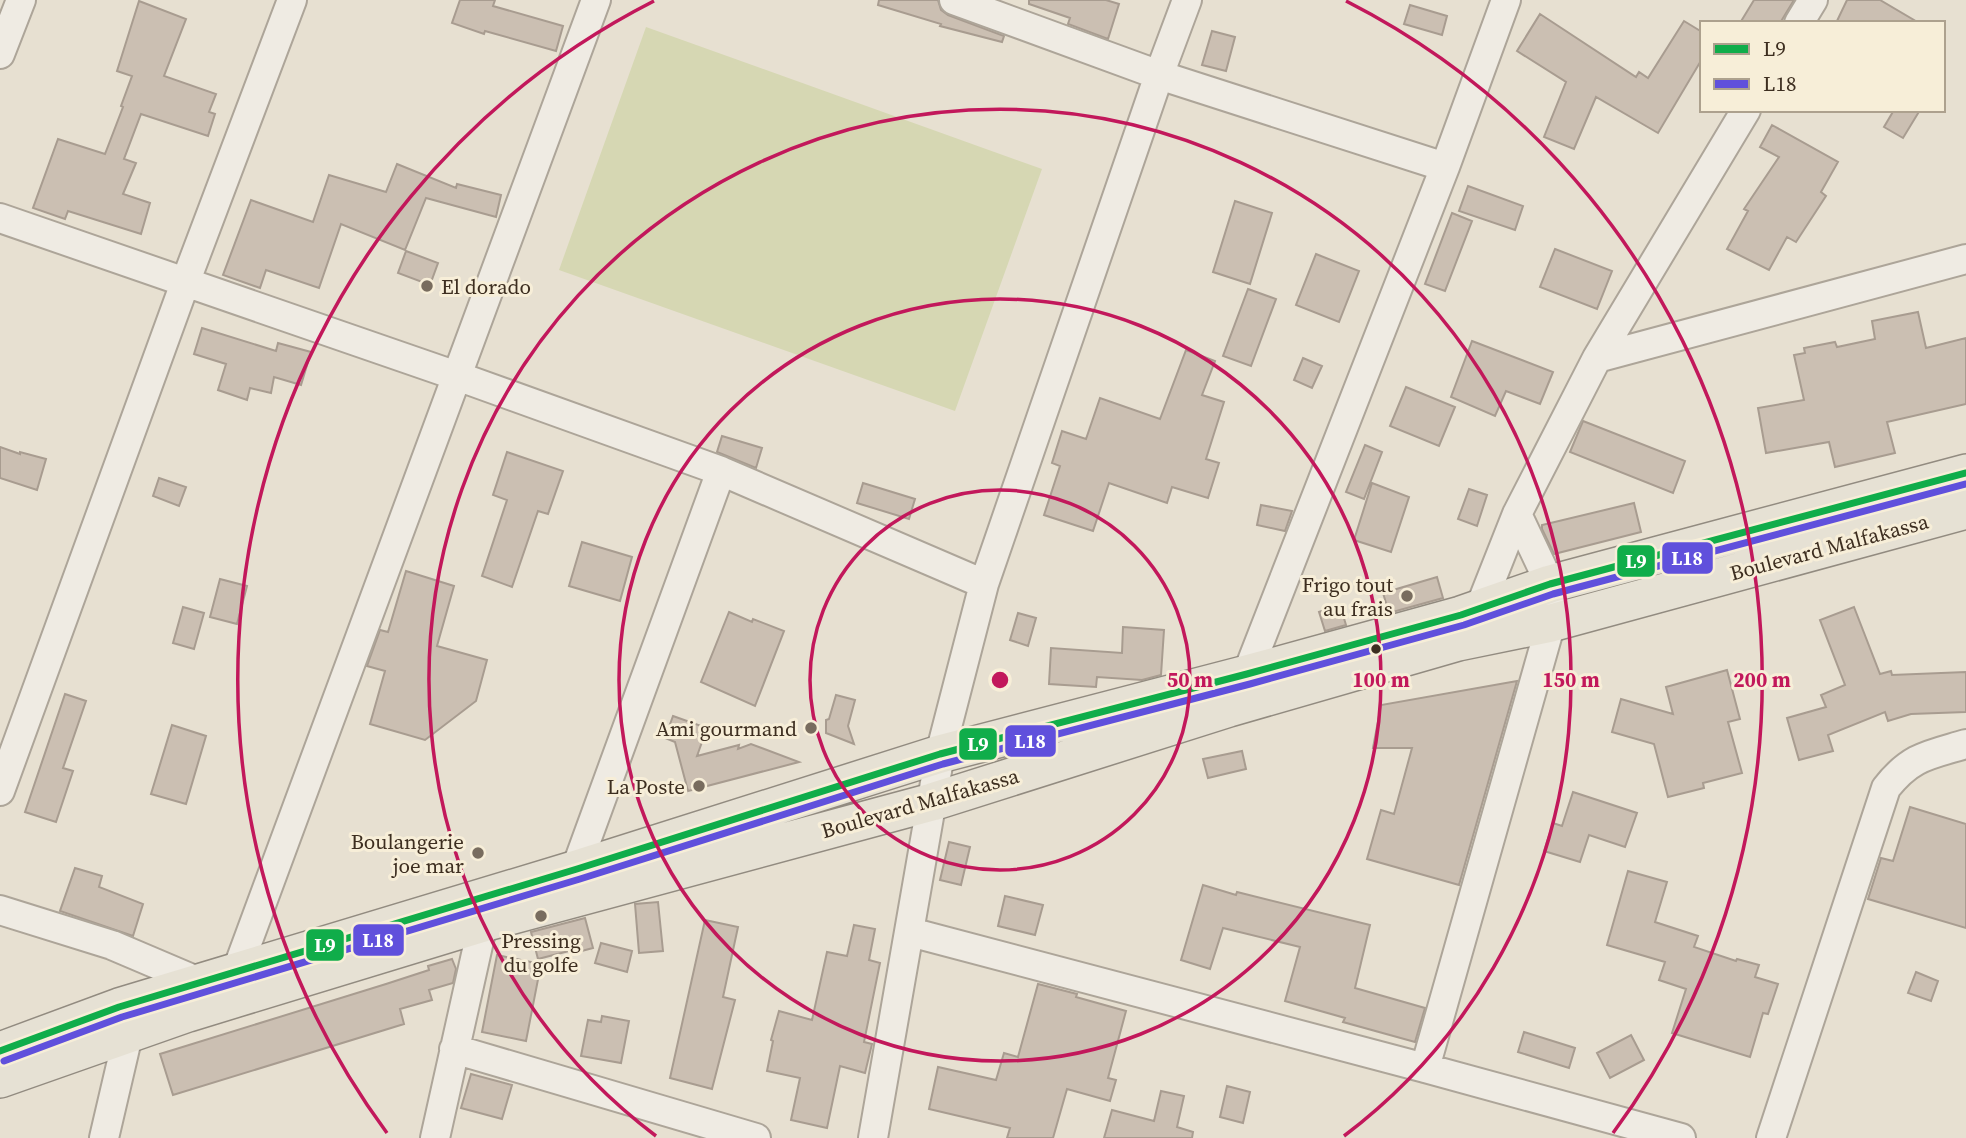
<svg xmlns="http://www.w3.org/2000/svg" width="1966" height="1138" font-family="'Source Serif 4',serif">
<rect width="100%" height="100%" fill="#e7e0d1"/>
<path fill="#d6d7b3" d="M646,27L1042,169L955,411L559,270Z"/>
<path fill="#cbbfb2" stroke="#a89c90" stroke-width="2" d="M460,0H495L493,6L563,26L556,51L485,31L484,34L452,23Z
M879,0H938L941,10L948,15L1004,36L1002,42L940,26L941,24L878,5Z
M1029,0H1106L1119,4L1108,39L1068,24L1070,18L1029,4Z
M1754,0H1794L1780,23H1740Z
M1847,0H1880L1919,23H1836Z
M139,1L186,19L164,76L216,94L209,112L215,114L208,136L141,114L124,159L136,163L123,194L150,203L141,234L68,211L65,219L33,208L58,139L105,154L123,107L121,106L132,76L117,71Z
M1410,5L1447,16L1442,35L1404,24Z
M1540,14L1636,77L1639,72L1648,78L1684,21L1702,32V59L1658,133L1596,97L1574,149L1544,137L1566,82L1517,51Z
M1212,31L1235,37L1226,71L1202,65Z
M1894,110H1920L1903,138L1884,127Z
M1772,125L1838,162L1821,192L1826,196L1796,242L1787,237L1769,270L1727,249L1748,211L1744,209L1779,157L1760,147Z
M397,164L456,188L457,184L501,195L496,217L426,198L405,250L341,224L319,288L266,270L260,288L223,275L251,200L313,222L329,175L386,192Z
M1468,186L1523,206L1515,230L1459,211Z
M1235,201L1272,213L1250,284L1213,272Z
M1452,213L1472,221L1445,291L1425,284Z
M1555,249L1612,271L1597,309L1540,287Z
M406,251L438,263L430,285L398,273Z
M1316,254L1359,271L1339,322L1296,305Z
M1248,289L1276,299L1251,366L1223,356Z
M1918,312L1926,348L1966,338V404L1887,422L1895,453L1835,467L1829,442L1766,453L1758,408L1804,400L1794,355L1805,353L1804,348L1835,342L1837,347L1875,339L1872,321Z
M202,328L276,351L278,343L311,352L301,385L274,377L271,393L250,388L247,400L218,390L226,364L194,354Z
M1472,341L1553,372L1540,404L1506,391L1495,416L1451,397Z
M1186,350L1215,361L1202,395L1224,402L1206,459L1219,463L1208,498L1172,487L1167,503L1109,483L1093,531L1044,515L1060,466L1052,463L1062,431L1086,439L1100,398L1160,419Z
M1303,358L1322,366L1312,388L1294,380Z
M1406,387L1455,407L1439,446L1390,426Z
M1583,421L1685,461L1673,493L1570,452Z
M722,436L762,448L756,468L717,452Z
M1365,445L1382,452L1364,499L1346,492Z
M0,447L20,454V452L46,459L37,490L0,478Z
M507,452L563,471L548,514L538,511L512,587L482,576L507,500L493,495Z
M159,478L186,487L179,506L153,496Z
M863,483L915,499L909,519L857,503Z
M1372,483L1409,497L1391,552L1354,540Z
M1469,489L1487,495L1477,526L1458,519Z
M1634,503L1641,532L1554,554L1542,529V525Z
M1261,505L1292,511L1285,531L1257,525Z
M582,542L632,557L620,601L569,586Z
M406,571L454,586L437,646L487,660L476,701L425,740L370,724L385,671L367,666L380,630L388,632Z
M1437,577L1443,598L1389,613L1383,593Z
M220,579L247,586L237,624L210,617Z
M1340,605L1346,625L1325,631L1319,612Z
M183,607L204,613L194,649L173,643Z
M1854,607L1880,674L1891,671L1892,675L1966,672V712L1911,714L1888,721L1885,712L1828,735L1833,751L1799,760L1787,718L1826,707L1821,695L1845,685L1820,620Z
M729,612L752,622L753,619L784,631L755,706L701,682Z
M1018,613L1036,618L1028,646L1010,640Z
M1123,627L1164,630L1161,675L1142,680L1097,677L1096,687L1049,684L1051,648L1122,653Z
M1727,670L1740,719L1728,722L1742,773L1703,783L1704,788L1668,797L1654,744L1612,732L1621,699L1673,714L1666,687Z
M1517,681L1459,885L1367,859L1381,810L1394,814L1412,748H1373L1381,705Z
M65,694L86,701L63,768L73,771L56,822L25,812Z
M836,695L855,700L848,726L854,744L826,733V720L829,719Z
M673,716L707,728L697,756L739,745L738,749L751,744L799,762L688,791L675,742L665,738Z
M172,725L206,736L186,804L151,794Z
M1242,751L1246,769L1208,778L1203,759Z
M1573,792L1637,813L1625,847L1589,835L1580,862L1544,851L1553,823L1562,826Z
M1910,807L1966,824V928L1868,899L1881,858L1893,861Z
M949,842L970,847L961,885L940,880Z
M75,868L102,876L99,887L143,904L133,936L60,911Z
M1628,871L1667,882L1655,922L1698,936L1694,947L1736,961L1737,959L1759,965L1755,977L1778,984L1768,1014L1763,1013L1750,1057L1672,1033L1686,989L1659,980L1665,962L1607,945Z
M1203,885L1236,895L1237,892L1370,925L1355,988L1425,1008L1415,1042L1343,1022L1345,1018L1285,1001L1300,947L1223,928L1210,969L1181,960Z
M1005,896L1043,905L1035,935L998,926Z
M658,902L663,951L639,953L635,904Z
M585,918L593,948L574,953L573,950L538,959L531,932Z
M705,920L738,927L723,997L735,1000L712,1089L670,1078Z
M854,925L875,929L869,960L880,963L864,1042L872,1044L865,1073L840,1066L827,1128L791,1120L800,1078L767,1071L773,1041L771,1040L779,1011L812,1020L827,952L847,956Z
M601,943L632,951L627,972L595,963Z
M497,955L541,964L526,1041L482,1032Z
M452,959L456,969L453,983L429,990L432,1000L400,1009L404,1024L173,1095L160,1054L386,984L429,970L428,966Z
M1916,972L1938,981L1931,1001L1908,993Z
M1038,984L1077,994L1076,997L1126,1011L1108,1078L1116,1080L1110,1101L1067,1089L1053,1138H1007L1010,1128L929,1109L938,1067L996,1080L1004,1053L1018,1057Z
M602,1016L629,1021L621,1063L581,1056L588,1020L601,1022Z
M1524,1032L1575,1048L1569,1068L1518,1052Z
M1631,1035L1644,1060L1610,1078L1597,1053Z
M471,1074L512,1085L502,1119L461,1108Z
M1227,1086L1250,1092L1243,1123L1220,1117Z
M1161,1091L1184,1096L1177,1127L1193,1132L1192,1138H1104L1112,1110L1154,1121Z"/>
<g fill="none" stroke-linecap="round" stroke-linejoin="round">
<g stroke="#ada599" stroke-width="32">
<path id="minor" d="M954,0L1159,75L1445,167
M1799,23L1813,0
M0,54L21,0
M0,218L457,376L721,471L984,584
M1597,358L1966,259
M1473,619L1479,610L1517,514L1597,358L1746,110
M1241,686L1247,674L1445,167L1506,0
M0,791L185,283L292,0
M571,882L721,471
M0,910L112,945L199,982
M910,932L1425,1068L1681,1138
M229,986L237,970L596,0
M454,1049L756,1138
M1425,1068L1551,623L1550,584L1517,514
M104,1138L132,1018
M435,1138L483,923
M873,1138L940,754L984,584L1159,75L1187,0
M1771,1138L1886,788C1911,756 1929,755 1966,744"/>
</g>
<g stroke="#928b80" stroke-width="40">
<path id="major" d="M0,1051L119,1007L577,869L940,754L1247,674L1461,615L1550,584L1966,473
M0,1079L188,1013L483,923L932,802L1229,708L1458,642L1551,623L1966,510"/>
</g>
<use href="#minor" stroke="#efebe3" stroke-width="28"/>
<use href="#major" stroke="#e6e1d4" stroke-width="37"/>
<g stroke="#f7eed8" stroke-width="12">
<path id="bus-1" d="M0,1051L119,1007L577,869L940,754L1247,674L1461,615L1550,584L1966,473"/>
</g>
<g stroke="#f7eed8" stroke-width="12">
<path id="bus-2" d="M4,1061L122,1017L580,879L943,764L1250,684L1464,625L1553,594L1966,484"/>
</g>
<use href="#bus-1" stroke="#10ad4a" stroke-width="7"/>
<use href="#bus-2" stroke="#6050dc" stroke-width="7"/>
</g>
<g fill="none" stroke="#c2185b" stroke-width="3.5">
<circle cx="1000" cy="680" r="190"/>
<circle cx="1000" cy="680" r="381"/>
<path d="M656 1136A571 571 0 1 1 1344 1136"/>
<path d="M387 1133A762 762 0 0 1 654 1M1346 1A762 762 0 0 1 1613 1133"/>
</g>
<g fill="#786c5e" stroke="#f7eed8" stroke-width="2.5">
<circle cx="427" cy="286" r="7"/>
<circle cx="1407" cy="596" r="7"/>
<circle cx="811" cy="728" r="7"/>
<circle cx="699" cy="786" r="7"/>
<circle cx="478" cy="853" r="7"/>
<circle cx="541" cy="916" r="7"/>
</g>
<circle fill="#3d2e20" stroke="#f7eed8" stroke-width="2.5" cx="1376" cy="649" r="6"/>
<g text-anchor="middle" dominant-baseline="central" stroke-width="6" stroke-linejoin="round" paint-order="stroke">
<g font-size="21" fill="#3d2e20" stroke="#f7eed8" text-anchor="end">
<text x="441" y="286" text-anchor="start">El dorado</text>
<text x="1393" y="584">Frigo tout<tspan x="1393" dy="24">au frais</tspan></text>
<text x="797" y="728">Ami gourmand</text>
<text x="685" y="786">La Poste</text>
<text x="464" y="841">Boulangerie<tspan x="464" dy="24">joe mar</tspan></text>
<text x="541" y="940" text-anchor="middle">Pressing<tspan x="541" dy="24">du golfe</tspan></text>
</g>
<g font-size="21" fill="#3d2e20" stroke="#f7eed8">
<text transform="translate(1829 547) rotate(-15)">Boulevard Malfakassa</text>
<text transform="translate(920 803) rotate(-16)">Boulevard Malfakassa</text>
</g>
</g>
<circle cx="1000" cy="680" r="10" fill="#c2185b" stroke="#f7eed8" stroke-width="3.5"/>
<g font-size="21" text-anchor="middle" font-weight="bold" fill="#c2185b" stroke="#f7eed8" stroke-width="6" stroke-linejoin="round" paint-order="stroke">
<text x="1190" y="687">50 m</text>
<text x="1381" y="687">100 m</text>
<text x="1571" y="687">150 m</text>
<text x="1762" y="687">200 m</text>
</g>
<g stroke="#f7eed8" stroke-width="2.5">
<rect x="1661" y="541" width="53" height="34" rx="7" fill="#6050dc"/>
<rect x="1616" y="544" width="40" height="34" rx="7" fill="#10ad4a"/>
<rect x="1004" y="724" width="53" height="34" rx="7" fill="#6050dc"/>
<rect x="958" y="727" width="40" height="34" rx="7" fill="#10ad4a"/>
<rect x="352" y="923" width="53" height="34" rx="7" fill="#6050dc"/>
<rect x="305" y="928" width="40" height="34" rx="7" fill="#10ad4a"/>
</g>
<g font-size="19" text-anchor="middle" font-weight="bold" fill="#fff">
<text x="1687" y="565">L18</text>
<text x="1636" y="568">L9</text>
<text x="1030" y="748">L18</text>
<text x="978" y="751">L9</text>
<text x="378" y="947">L18</text>
<text x="325" y="952">L9</text>
</g>
<rect x="1700" y="21" width="245" height="91" fill="#f7eed8" stroke="#ada18e" stroke-width="2"/>
<rect x="1714" y="44" width="35" height="10" fill="#10ad4a" stroke="#ada18e" stroke-width="2"/>
<text x="1763" y="56" font-size="21" fill="#3d2e20">L9</text>
<rect x="1714" y="79" width="35" height="10" fill="#6050dc" stroke="#ada18e" stroke-width="2"/>
<text x="1763" y="91" font-size="21" fill="#3d2e20">L18</text>
</svg>
